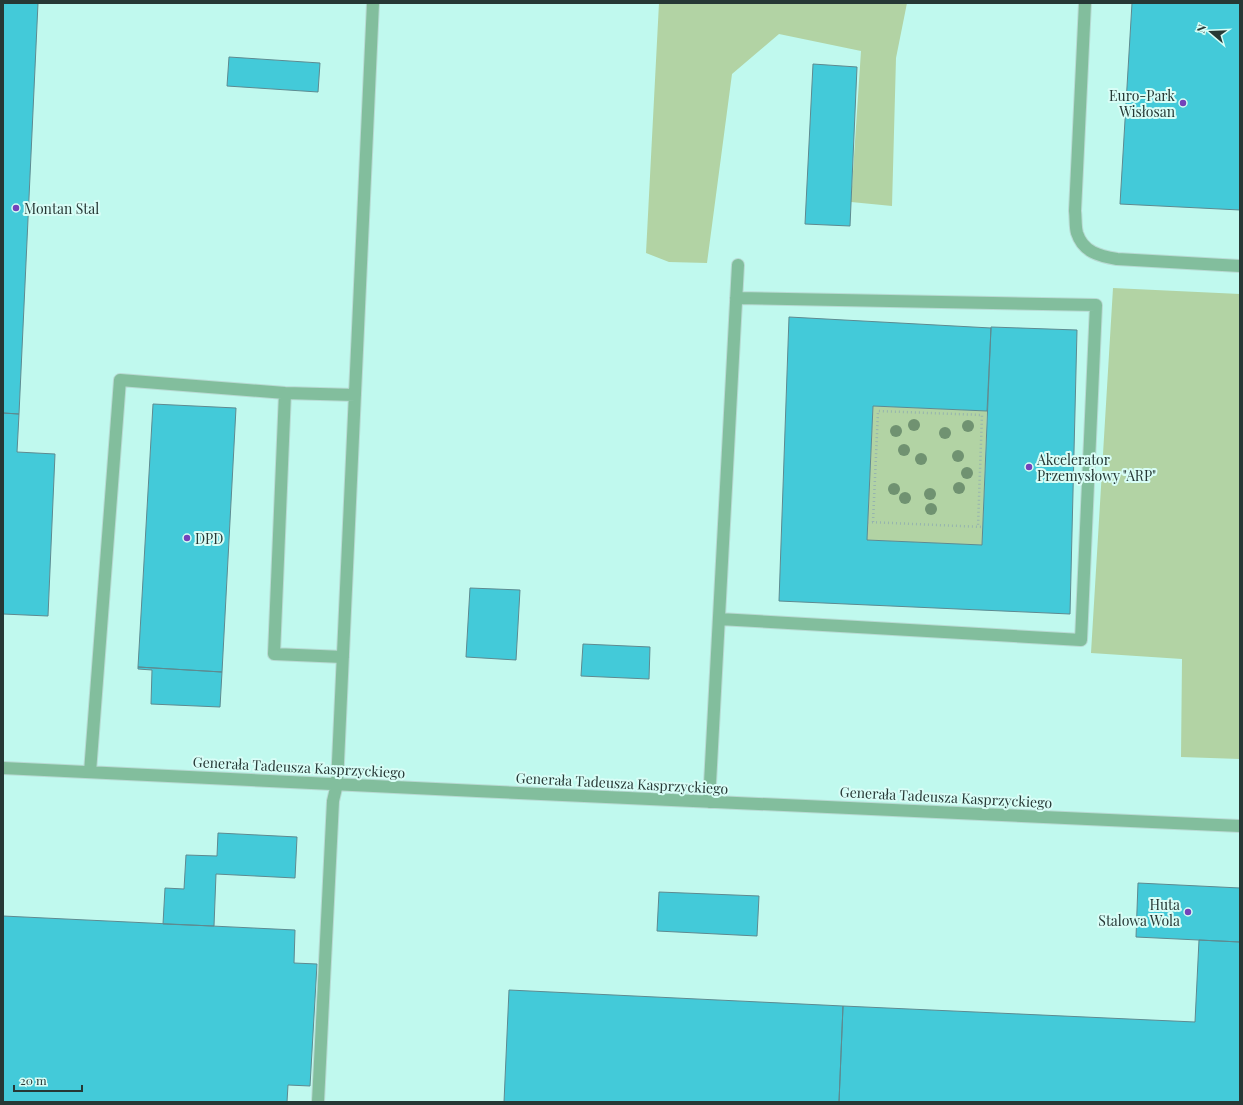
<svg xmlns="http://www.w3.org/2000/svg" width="1243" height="1105" font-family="'Playfair Display',serif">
<rect width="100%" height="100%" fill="#d8fdf6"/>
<path fill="#c0f9ee" d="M3,3H1240V1102H3Z"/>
<path fill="#b2d3a4" d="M659,3H907L896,58L892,206L851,202L861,51L779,34L732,74L707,263L669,262L646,253Z
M1113,288L1240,294V759L1181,757L1182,659L1091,653Z
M873,406L987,411L982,545L867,540Z"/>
<path fill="#43cad9" stroke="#5e8a90" d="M3,3H38L19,414L3,413Z
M1132,3H1240V210L1120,204Z
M229,57L320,63L318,92L227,86Z
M813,64L857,67L850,226L805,224Z
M789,317L991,328L987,411L873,406L867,540L982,545L991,327L1077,330L1070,614L779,601Z
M153,404L236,408L222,672L138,667Z
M3,413L19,414L17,452L55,454L48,616L3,614Z
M470,588L520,590L516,660L466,657Z
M583,644L650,647L649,679L581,676Z
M138,667L222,672L220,707L151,704L152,670L138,669Z
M218,833L297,837L295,878L216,874L214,926L163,924L165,888L184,889L186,855L217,856Z
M1138,883L1240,888V942L1136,937Z
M659,892L759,896L757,936L657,931Z
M3,916L295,930L294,963L317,964L310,1086L288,1085L287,1102H3Z
M1199,940L1240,942V1102H839L843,1006L1195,1022Z
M509,990L843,1006L839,1102H504Z"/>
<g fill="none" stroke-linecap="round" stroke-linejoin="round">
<g stroke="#b8dad3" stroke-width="14">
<path id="minor" d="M1085,3L1075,211C1076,218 1075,226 1077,233C1083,252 1099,256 1117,259L1240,266
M285,393L274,654L343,657
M719,619L1081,640L1096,305L736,298
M3,768L477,791L1240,826
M90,772L120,380L285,393L355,395
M709,802L738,265
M318,1102L333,801L337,784L373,3"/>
</g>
<path stroke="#96b4ae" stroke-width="2.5" stroke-dasharray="1 3" stroke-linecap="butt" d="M868,522L983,527
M873,522L878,411L982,415L978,527"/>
<use href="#minor" stroke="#82be9d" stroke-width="12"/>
</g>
<g fill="#709271">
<circle cx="914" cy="425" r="6"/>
<circle cx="968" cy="426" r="6"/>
<circle cx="896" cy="431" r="6"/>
<circle cx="945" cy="433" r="6"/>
<circle cx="904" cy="450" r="6"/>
<circle cx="958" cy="456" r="6"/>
<circle cx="921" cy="459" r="6"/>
<circle cx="967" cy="473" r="6"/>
<circle cx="959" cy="488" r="6"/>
<circle cx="894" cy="489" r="6"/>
<circle cx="930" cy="494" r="6"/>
<circle cx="905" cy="498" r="6"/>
<circle cx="931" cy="509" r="6"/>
</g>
<g fill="#7443ba" stroke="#d8fdf6" stroke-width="1.5">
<circle cx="1183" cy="103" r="4"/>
<circle cx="16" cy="208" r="4"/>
<circle cx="1029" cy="467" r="4"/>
<circle cx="187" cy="538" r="4"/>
<circle cx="1188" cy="912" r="4"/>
</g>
<g text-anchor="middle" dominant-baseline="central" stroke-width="4" stroke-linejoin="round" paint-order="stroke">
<g font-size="14" fill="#263835" stroke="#d8fdf6" text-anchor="start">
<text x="1175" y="95" text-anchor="end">Euro-Park<tspan x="1175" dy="16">Wisłosan</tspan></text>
<text x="24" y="208">Montan Stal</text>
<text x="1037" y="459">Akcelerator<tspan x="1037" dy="16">Przemysłowy "ARP"</tspan></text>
<text x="195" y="538">DPD</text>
<text x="1180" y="904" text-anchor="end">Huta<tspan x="1180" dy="16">Stalowa Wola</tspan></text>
</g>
<g font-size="14" fill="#263835" stroke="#d8fdf6">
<text transform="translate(299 767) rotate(3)">Generała Tadeusza Kasprzyckiego</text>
<text transform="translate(622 783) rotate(3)">Generała Tadeusza Kasprzyckiego</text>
<text transform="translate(946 797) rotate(3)">Generała Tadeusza Kasprzyckiego</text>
</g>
</g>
<rect width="1243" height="1105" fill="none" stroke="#263835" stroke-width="8"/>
<g transform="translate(1211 32) rotate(289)" stroke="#d8fdf6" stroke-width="3" paint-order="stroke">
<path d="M0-3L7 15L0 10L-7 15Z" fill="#263835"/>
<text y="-6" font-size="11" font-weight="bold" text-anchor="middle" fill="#263835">N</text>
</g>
<path d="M14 1085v6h68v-6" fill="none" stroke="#263835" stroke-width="2"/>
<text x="20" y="1085" font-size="12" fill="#263835" stroke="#d8fdf6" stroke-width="3" paint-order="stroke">20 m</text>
</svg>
